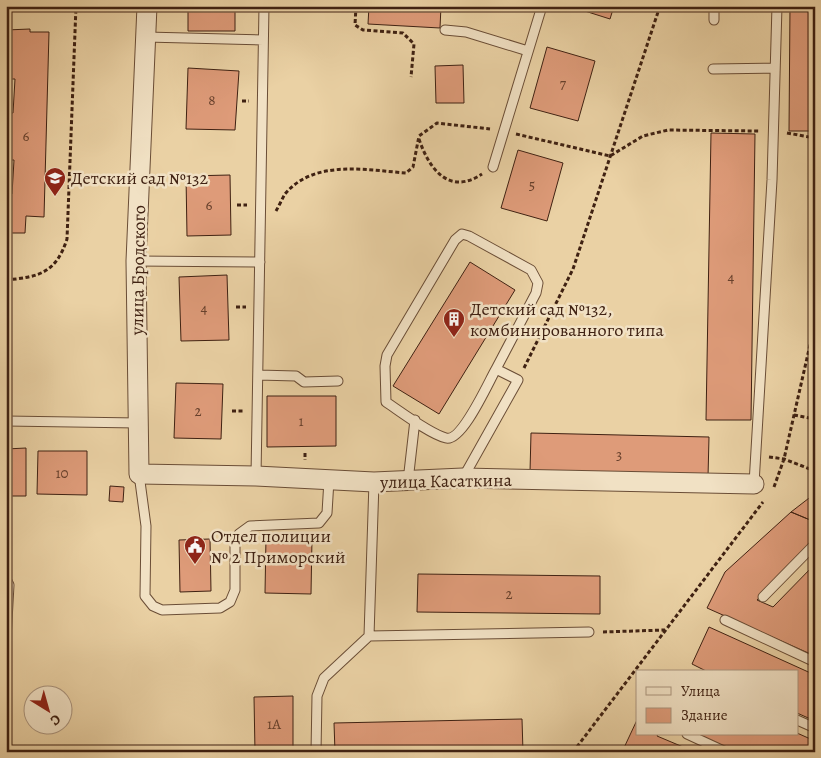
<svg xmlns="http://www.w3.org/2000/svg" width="821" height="758" font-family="Alegreya,serif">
<rect width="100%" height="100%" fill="#ead1a4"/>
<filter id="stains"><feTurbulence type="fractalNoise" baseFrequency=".004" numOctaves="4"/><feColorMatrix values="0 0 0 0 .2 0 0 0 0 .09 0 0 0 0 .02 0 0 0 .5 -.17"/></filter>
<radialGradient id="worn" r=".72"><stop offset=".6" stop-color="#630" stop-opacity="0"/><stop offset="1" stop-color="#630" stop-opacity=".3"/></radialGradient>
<path fill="#de9b79" stroke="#3f2112" d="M188,6H235V31H188Z
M369,6H441L440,28L368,24Z
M569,6H614L610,19Z
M790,6H815V131H789Z
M30,29V32H49L44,217L26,216L25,233H6V194H12L14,160H6V113H13L15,79H6V30Z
M547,47L595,61L578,121L530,108Z
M463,65L464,103H436L435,66Z
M188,68L239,71L235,130L186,129Z
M711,133L755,134L751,420H706Z
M518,150L563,163L547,221L501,208Z
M230,175L231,235L187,236L186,176Z
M470,262L515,290L439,414L393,386Z
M227,275L229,340L181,341L179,277Z
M176,383L223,384L221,439L174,438Z
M267,396H336V446L267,447Z
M531,433L709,437L708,477L530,472Z
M26,448V496H6V449Z
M38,451H87V495L37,494Z
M110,486L124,487L123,502L109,501Z
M815,494V522L791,512L813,495Z
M791,512L815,522V538L757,600L773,607L815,564V656L707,608L725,572Z
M266,537L312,538L311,594L265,593Z
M210,539L211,591L180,592L179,540Z
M418,574L600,576V614L417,612Z
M709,627L815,675V721L797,713V672H708L692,664Z
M293,696V752H255L254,697Z
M522,719L523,752H335L334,723Z
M637,720V734H658L657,736L695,752H622Z
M797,733L815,741V752H736L695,734Z"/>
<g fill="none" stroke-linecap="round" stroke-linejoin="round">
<g stroke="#6a4d36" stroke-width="11">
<path id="lane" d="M714,6V20
M445,30L466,32L528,51
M146,37L263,40
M713,69L775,68
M493,167L542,6
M136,261L260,262
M258,375L296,376L304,382L338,381
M6,421L138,423
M139,474L146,526L145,596L153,606L162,610L220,608L230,602L235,590V545L239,534L250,526L319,523L327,513L329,480
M256,476L264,6
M463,478L518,380L496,369L536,293L538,283L531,270L469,236L462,234L455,240L387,355L385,366L386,402C401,412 430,434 446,438C462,442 488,383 496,369
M408,481L415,420
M754,484L772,180L777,6
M6,579L9,585L6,639
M763,597L815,544
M725,620L815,662
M369,636L589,632
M797,720L815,728
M687,734L726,752
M316,752L317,696L324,678L369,636L374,482"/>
</g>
<g stroke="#6a4d36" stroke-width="21">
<path id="street" d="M147,6L136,261L139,474L256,476L374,482L463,478L754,484"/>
</g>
<path stroke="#3f2112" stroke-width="3" stroke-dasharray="4 2.5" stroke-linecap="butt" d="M356,6L355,25L363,30L403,33L414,44L411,77
M242,101H249
M787,133L815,138
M516,134L610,156L643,136L668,130L759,131
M419,139C429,169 449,196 482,174
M237,205H247
M276,211C279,206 282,199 285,194C314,159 367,170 406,173L413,167L419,136L437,123L490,129
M6,280C39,277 56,273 67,239L76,6
M236,307H246
M524,368L573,269L660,6
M232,411H244
M794,415L815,419
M305,453V460
M769,457L784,459L815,471
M774,487L784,459L815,323
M603,632L665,630
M573,752L763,502"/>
<use href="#lane" stroke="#f1e1c4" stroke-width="9"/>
<use href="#street" stroke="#f1e1c4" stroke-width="19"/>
</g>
<defs>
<g id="school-pin" transform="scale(1.125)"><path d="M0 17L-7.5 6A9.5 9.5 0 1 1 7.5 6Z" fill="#8f2418" stroke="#f1e1c4"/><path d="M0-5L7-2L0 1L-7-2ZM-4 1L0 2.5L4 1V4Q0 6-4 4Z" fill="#fff"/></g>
<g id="building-pin" transform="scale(1.125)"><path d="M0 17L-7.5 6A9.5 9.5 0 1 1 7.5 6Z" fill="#8f2418" stroke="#f1e1c4"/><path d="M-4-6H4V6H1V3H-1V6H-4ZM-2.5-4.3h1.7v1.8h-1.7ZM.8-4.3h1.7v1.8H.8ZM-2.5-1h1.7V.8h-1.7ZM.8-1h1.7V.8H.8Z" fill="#fff"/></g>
<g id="civic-pin" transform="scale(1.125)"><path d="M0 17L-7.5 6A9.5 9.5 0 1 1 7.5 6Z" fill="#8f2418" stroke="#f1e1c4"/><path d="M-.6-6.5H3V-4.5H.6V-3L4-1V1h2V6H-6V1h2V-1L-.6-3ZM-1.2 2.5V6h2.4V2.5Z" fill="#fff"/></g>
</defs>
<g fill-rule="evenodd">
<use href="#school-pin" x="55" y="178"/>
<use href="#building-pin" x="454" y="319"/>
<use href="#civic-pin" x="195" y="546"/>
</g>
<g text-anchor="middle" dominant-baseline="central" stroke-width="5" stroke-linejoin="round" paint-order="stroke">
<g font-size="15" fill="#67402c">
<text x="563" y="84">7</text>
<text x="212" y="100">8</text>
<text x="26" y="136">6</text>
<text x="532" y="185">5</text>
<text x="209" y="205">6</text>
<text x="731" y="277">4</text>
<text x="204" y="308">4</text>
<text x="198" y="411">2</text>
<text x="301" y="421">1</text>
<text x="619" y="455">3</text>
<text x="62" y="473">10</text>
<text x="509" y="594">2</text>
<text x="274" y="724">1А</text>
</g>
<g font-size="18" fill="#3f2112" stroke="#f1e1c4" text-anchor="start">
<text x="71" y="178">Детский сад №132</text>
<text x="470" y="309">Детский сад №132,<tspan x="470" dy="21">комбинированного типа</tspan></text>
<text x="211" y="536">Отдел полиции<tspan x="211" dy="21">№ 2 Приморский</tspan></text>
</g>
<g font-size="18" fill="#3f2112" stroke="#f1e1c4">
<text transform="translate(138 270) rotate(-89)">улица Бродского</text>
<text transform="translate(446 481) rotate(-1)">улица Касаткина</text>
</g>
</g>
<rect width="821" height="758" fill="none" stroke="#ead1a4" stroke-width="25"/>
<rect x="8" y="8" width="806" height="743" fill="none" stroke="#3f2112" stroke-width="2.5"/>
<rect x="12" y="12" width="796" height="733" fill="none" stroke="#3f2112"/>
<rect x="636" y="670" width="162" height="65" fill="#f1e1c4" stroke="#aa947d"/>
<rect x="646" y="687" width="25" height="8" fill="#f1e1c4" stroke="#aa947d"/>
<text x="681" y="696" font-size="15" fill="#3f2112">Улица</text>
<rect x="646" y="708" width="25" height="15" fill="#de9b79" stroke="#aa947d"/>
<text x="681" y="720" font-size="15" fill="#3f2112">Здание</text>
<g transform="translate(48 710) rotate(143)"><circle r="24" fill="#f1e1c4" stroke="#aa947d"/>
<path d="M0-4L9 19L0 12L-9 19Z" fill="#8f2418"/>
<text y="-8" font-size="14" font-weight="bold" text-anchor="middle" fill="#3f2112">С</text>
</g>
<rect width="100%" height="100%" filter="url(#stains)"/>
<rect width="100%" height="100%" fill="url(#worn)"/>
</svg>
